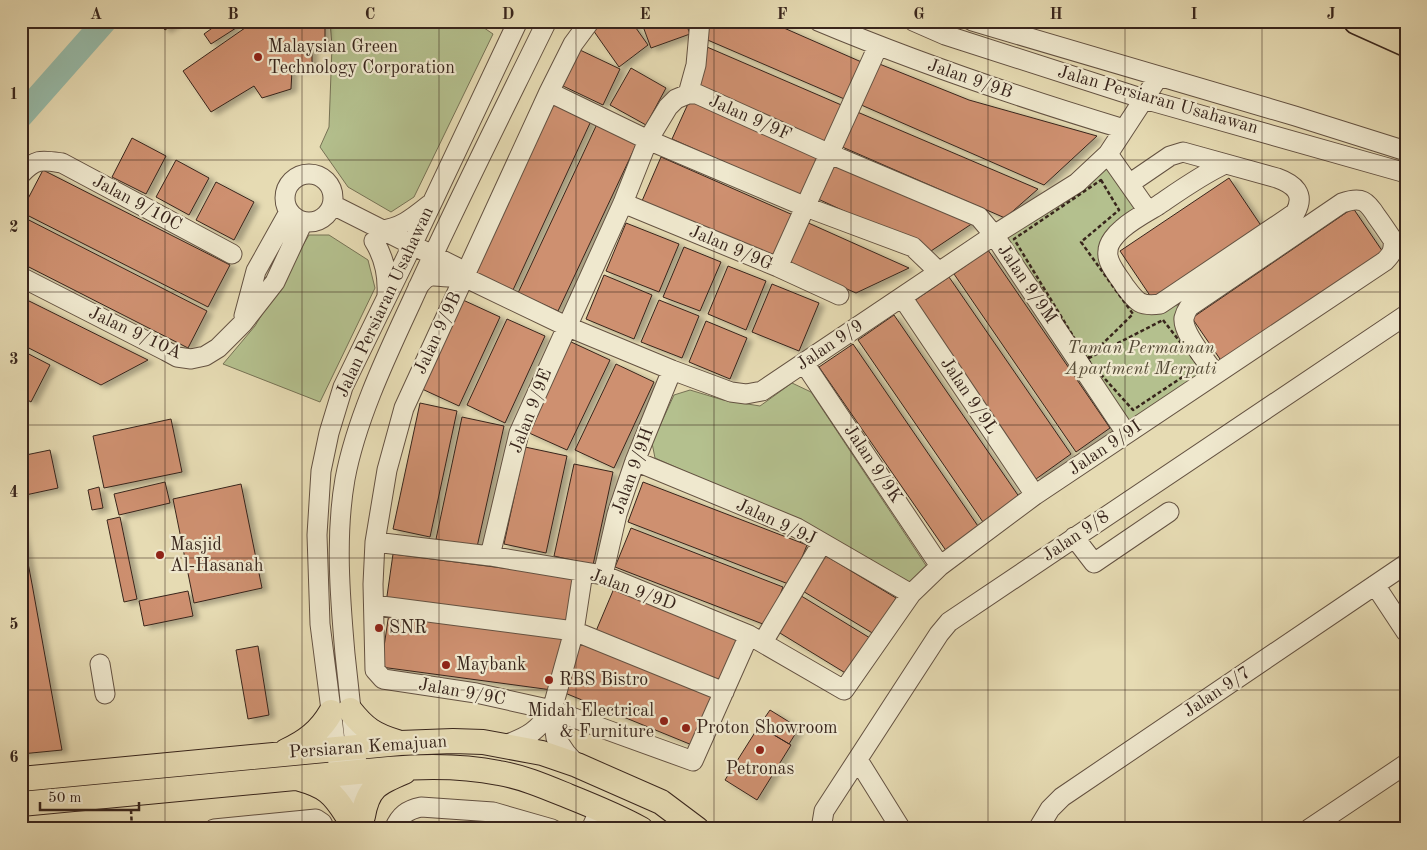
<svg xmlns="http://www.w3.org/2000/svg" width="1427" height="850" font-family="'Old Standard TT',serif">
<defs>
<filter id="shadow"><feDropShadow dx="5.5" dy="3" stdDeviation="2.5" flood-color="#0004"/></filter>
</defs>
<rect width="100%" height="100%" fill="#e6dbb3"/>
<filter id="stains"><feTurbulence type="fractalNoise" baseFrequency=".004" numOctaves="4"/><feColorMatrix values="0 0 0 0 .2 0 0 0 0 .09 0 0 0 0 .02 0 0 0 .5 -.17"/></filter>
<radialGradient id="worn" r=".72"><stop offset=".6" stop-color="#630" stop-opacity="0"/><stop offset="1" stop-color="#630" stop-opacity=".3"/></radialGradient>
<path fill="#b4c08e" stroke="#767255" d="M330,21H474L493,34L414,197L391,212L348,187L320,147L329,127L332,46Z
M1108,154L1148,211L1107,251L1132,296L1160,304L1189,307L1184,316L1215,374L1126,433L994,235Z
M309,235H329L368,260L375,288L320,402L223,364L255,326Z
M792,383L811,392L927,567L911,583L809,526L655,458L652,443L674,395L690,390L723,400L760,406Z"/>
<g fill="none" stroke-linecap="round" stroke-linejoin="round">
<path stroke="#97bba9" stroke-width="24" d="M21,116L105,21"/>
</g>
<path fill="#ce906f" stroke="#38251c" filter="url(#shadow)" d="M159,21H178L165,30Z
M222,21H231L236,28L211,44L204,34Z
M255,21H325V43L312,47V68L292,70L291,89L262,98L254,86L211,112L183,71Z
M606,21H631L648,45L619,67L593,30Z
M641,21H685L690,34L651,48Z
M705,21H768L866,64L849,101L703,38Z
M707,47L846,107L830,144L698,86Z
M580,50L620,69L603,105L563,86Z
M877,63L969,100L1097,136L1044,185L859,104Z
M631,68L666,88L646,125L610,105Z
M692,95L825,153L805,198L672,139Z
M554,104L591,121L513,290L475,272Z
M855,111L1038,189L1005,218L840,146Z
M597,124L637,143L558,311L518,293Z
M132,138L166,156L146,194L112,177Z
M661,157L793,215L774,258L642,201Z
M176,160L209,178L189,215L156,197Z
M834,160L976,221L931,251L818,199Z
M43,170L230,265L208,307L21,212Z
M1229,178L1262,227L1153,300L1120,251Z
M216,182L254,202L234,240L196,220Z
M1353,208L1383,252L1222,362L1192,318Z
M21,216L207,311L188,348L21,263Z
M804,221L909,268L856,293L785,262Z
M626,223L679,244L659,292L606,271Z
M684,247L721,262L700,311L663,297Z
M988,250L1110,428L1076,452L954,274Z
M728,266L766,281L746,330L708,314Z
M604,275L652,295L634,339L586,319Z
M949,277L1071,454L1036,479L914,301Z
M772,284L819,303L799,351L752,332Z
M21,297L148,360L101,385L21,344Z
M463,300L500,317L459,406L422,389Z
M659,300L699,316L682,358L641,342Z
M894,315L1022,501L985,525L858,340Z
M507,319L545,336L505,423L467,405Z
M706,321L747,338L730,379L689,362Z
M569,341L610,360L567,450L527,432Z
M853,344L980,529L947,552L819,367Z
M21,350L50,365L31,402L21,396Z
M616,364L654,382L614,468L575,450Z
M420,403L457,411L430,537L393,529Z
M462,417L504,426L477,547L436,539Z
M171,419L182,472L104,488L93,436Z
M525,447L567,456L546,553L504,544Z
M50,450L58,488L21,496V456Z
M574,464L613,472L593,565L554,556Z
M165,482L170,503L119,515L114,494Z
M643,482L807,545L791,585L628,522Z
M241,484L262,588L194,603L173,499Z
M99,487L103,508L92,510L88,490Z
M120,517L137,599L124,602L107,520Z
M21,526L32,584L62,750L21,754Z
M631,528L783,587L768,626L615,567Z
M393,554L573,577L566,626L386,603Z
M823,554L896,598L874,634L801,590Z
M615,586L739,638L720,683L596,631Z
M188,591L193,616L144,626L139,601Z
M798,594L870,638L847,674L775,630Z
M389,613L563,639L552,690L381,667Z
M580,640L713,695L692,745L560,691Z
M258,646L269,715L248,719L236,650Z
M770,710L799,728L789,744L759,726Z
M759,726L791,745L757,800L725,780Z
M409,823L494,828L498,829H409Z"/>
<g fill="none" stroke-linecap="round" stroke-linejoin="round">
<g stroke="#645242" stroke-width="21">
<path id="minor" d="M590,21L573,44L549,92L404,408L387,470L375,542L373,584L375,670L383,679L476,693L552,710L693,761L749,635
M818,21C918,63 1021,98 1124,129
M913,21L945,35L1144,99L1406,173
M972,21L1295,116L1406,151
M549,92L648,140L806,207L913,247L939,272
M688,94L696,65L700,21
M1108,154L1148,211
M285 198a24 24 0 1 1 48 0a24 24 0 1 1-48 0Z
M21,174C36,158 42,160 62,163L232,254
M1129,184L1170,156L1183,152L1277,178C1294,184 1306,194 1295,213L1160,304C1139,307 1136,301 1124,285C1118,275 1106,263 1108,251C1108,243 1116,234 1122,229C1132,220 1145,213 1157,206C1179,191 1201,175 1225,164
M623,203L778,267L839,295
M333,205L456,267L464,277L566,326L672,370L731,392L746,394L762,391L994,235L1077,183L1108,154L1159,76
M380,230C400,229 414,217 429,205
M374,241C384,257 388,277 387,295
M778,267L878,46
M21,277L166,351L177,357L191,359L205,356L218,348L243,323L275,282L303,222
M418,287C430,270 434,278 451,277
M902,297L1035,495
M244,316L256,271L289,212
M804,363L940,566
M635,461L797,528L911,594
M1074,537L1094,563L1169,512
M375,542L490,556L603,575L749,635L844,690L911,594L940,566L1035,495L1385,261C1392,254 1394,250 1393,240C1388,233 1383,225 1377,217C1367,201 1362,196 1342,203L1189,307C1187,310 1185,314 1184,318C1182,333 1207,361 1215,374
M490,556L519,433L623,203L648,140L668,107L676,99L688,94H697L830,154L979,217L994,235L1126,433
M603,575L617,514L635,461L672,370
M1375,585L1406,632
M374,605L574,631L724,692
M763,642L822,543
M100,664L105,694
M505,745C530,736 537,731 552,710
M858,760L901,829
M577,765L566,753L556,738L552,710L574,631L583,572
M214,829L316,819L322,823L325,829
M348,829L336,749L320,624L317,535L321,471L329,433L343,387L406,258L518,21
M364,829C358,771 351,713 345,654C340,597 335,536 345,479C356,420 386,357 411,303C454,208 501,115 547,21
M394,829C400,815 407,810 421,807L493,812L552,829
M591,829L600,809
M821,829L824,811L939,634L949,622L1406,315
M1038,829L1050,809L1062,797L1406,564
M1309,829L1406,764"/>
</g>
<g stroke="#38251c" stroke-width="26">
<path id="major" d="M350,710C365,729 374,735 397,742
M286,751C306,742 320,731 331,712
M21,779L400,743L453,741L483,742L542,753L577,765L661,802L697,829
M300,779C325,786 333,793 346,814
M21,804L389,769C424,766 464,766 499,773C523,777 546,787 568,796C593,806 618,816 641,829
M363,816C368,787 378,783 404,772"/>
</g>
<g stroke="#38251c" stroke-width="29">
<path id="highway" d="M1357,21L1406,43"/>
</g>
<path stroke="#38251c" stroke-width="2.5" stroke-dasharray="4 2.5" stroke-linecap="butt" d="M1101,180L1119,210L1081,242L1133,314L1087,359L1014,239Z
M1163,320L1199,366L1133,410L1087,359Z
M131,810L132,829"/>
<use href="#minor" stroke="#efe8ce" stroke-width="19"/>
<use href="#major" stroke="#e6dbb3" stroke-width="24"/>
<use href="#highway" stroke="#e6dbb3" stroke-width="26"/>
</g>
<path fill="none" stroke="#38251c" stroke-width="1" stroke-opacity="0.55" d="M165,21V829M302,21V829M439,21V829M576,21V829M714,21V829M851,21V829M988,21V829M1125,21V829M1262,21V829M21,160H1406M21,292H1406M21,425H1406M21,558H1406M21,690H1406"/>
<g fill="#8f2418" stroke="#efe8ce" stroke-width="2">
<circle cx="258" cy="57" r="5"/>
<circle cx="160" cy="555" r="5"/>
<circle cx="379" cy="628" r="5"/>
<circle cx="446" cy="665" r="5"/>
<circle cx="549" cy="680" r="5"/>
<circle cx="664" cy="721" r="5"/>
<circle cx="686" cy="728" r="5"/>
<circle cx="760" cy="750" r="5"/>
</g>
<g text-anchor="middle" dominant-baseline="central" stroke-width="4.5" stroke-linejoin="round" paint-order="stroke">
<g font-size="18" fill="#38251c" stroke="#efe8ce" text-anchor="start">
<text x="268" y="47">Malaysian Green<tspan x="268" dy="21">Technology Corporation</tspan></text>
<text x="170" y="545">Masjid<tspan x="170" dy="21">Al-Hasanah</tspan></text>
<text x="389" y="628">SNR</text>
<text x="456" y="665">Maybank</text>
<text x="559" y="680">RBS Bistro</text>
<text x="654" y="711" text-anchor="end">Midah Electrical<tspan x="654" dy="21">&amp; Furniture</tspan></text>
<text x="696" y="728">Proton Showroom</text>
<text x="760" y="769" text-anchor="middle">Petronas</text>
</g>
<g font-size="18" fill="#38251c" stroke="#efe8ce">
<text transform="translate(970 79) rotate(19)">Jalan 9/9B</text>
<text transform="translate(1158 100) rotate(16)">Jalan Persiaran Usahawan</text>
<text transform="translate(750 118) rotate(24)">Jalan 9/9F</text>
<text transform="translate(137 203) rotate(28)">Jalan 9/10C</text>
<text transform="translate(731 248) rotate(23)">Jalan 9/9G</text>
<text transform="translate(1027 284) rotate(56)">Jalan 9/9M</text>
<text transform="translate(385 302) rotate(-65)">Jalan Persiaran Usahawan</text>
<text transform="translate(135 333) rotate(25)">Jalan 9/10A</text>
<text transform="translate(438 333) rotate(-65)">Jalan 9/9B</text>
<text transform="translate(830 345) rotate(-34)">Jalan 9/9</text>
<text transform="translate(969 396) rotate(56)">Jalan 9/9L</text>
<text transform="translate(531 411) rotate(-69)">Jalan 9/9E</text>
<text transform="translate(1105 448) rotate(-34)">Jalan 9/9I</text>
<text transform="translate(873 464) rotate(56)">Jalan 9/9K</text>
<text transform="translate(633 471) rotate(-70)">Jalan 9/9H</text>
<text transform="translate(776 522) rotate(25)">Jalan 9/9J</text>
<text transform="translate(1076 536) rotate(-34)">Jalan 9/8</text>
<text transform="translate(633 590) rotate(20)">Jalan 9/9D</text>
<text transform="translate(462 692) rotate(10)">Jalan 9/9C</text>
<text transform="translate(1217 692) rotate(-34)">Jalan 9/7</text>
<text transform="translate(368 747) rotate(-4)">Persiaran Kemajuan</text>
</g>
<g font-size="18" font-style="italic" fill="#574c38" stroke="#efe8ce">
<text x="1141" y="348">Taman Permainan<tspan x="1141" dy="21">Apartment Merpati</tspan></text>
</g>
</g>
<rect width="1427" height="850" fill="none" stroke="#e6dbb3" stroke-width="55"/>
<path d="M40 802v8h99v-8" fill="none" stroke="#38251c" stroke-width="2.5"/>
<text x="48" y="802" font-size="15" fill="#38251c" stroke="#efe8ce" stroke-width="4" paint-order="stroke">50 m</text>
<rect x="28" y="28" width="1372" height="794" fill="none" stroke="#38251c" stroke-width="2"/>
<g font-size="16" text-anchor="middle" font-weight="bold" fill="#38251c">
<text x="96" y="19">A</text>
<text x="233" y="19">B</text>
<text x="370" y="19">C</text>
<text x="508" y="19">D</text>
<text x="645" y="19">E</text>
<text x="782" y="19">F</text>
<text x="919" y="19">G</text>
<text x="1056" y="19">H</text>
<text x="1194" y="19">I</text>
<text x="1331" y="19">J</text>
<text x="14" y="99">1</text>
<text x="14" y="232">2</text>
<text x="14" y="364">3</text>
<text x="14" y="497">4</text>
<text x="14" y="629">5</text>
<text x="14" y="762">6</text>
</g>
<rect width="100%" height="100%" filter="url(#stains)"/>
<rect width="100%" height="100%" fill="url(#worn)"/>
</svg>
